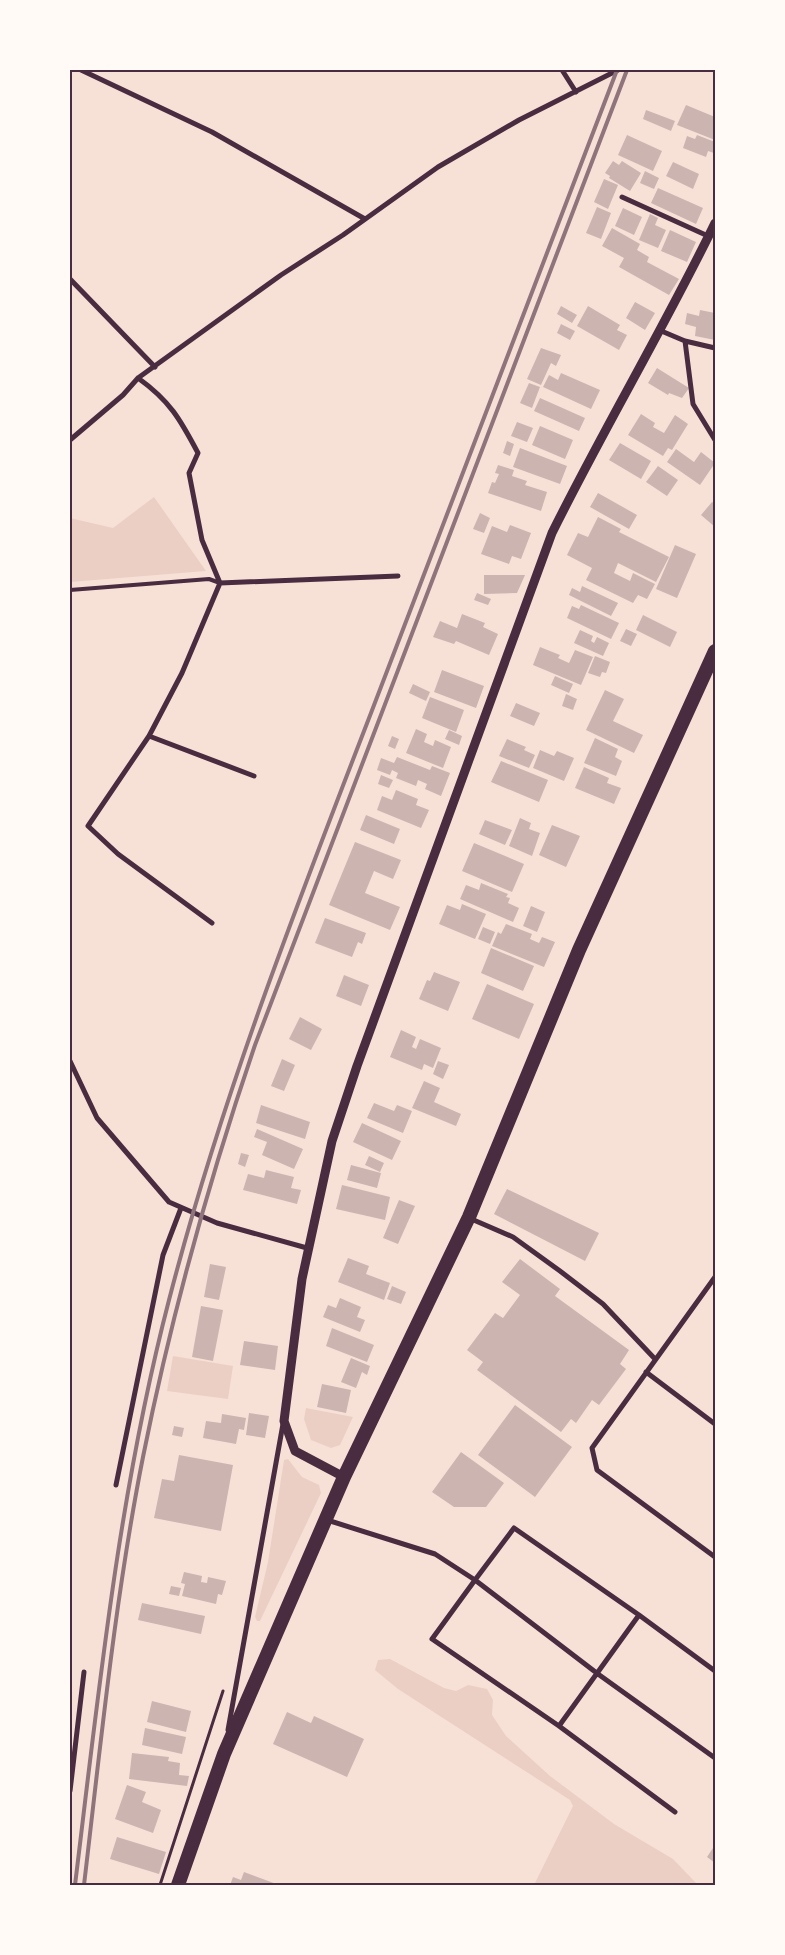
<svg xmlns="http://www.w3.org/2000/svg" width="785" height="1955" font-family="Arial,sans-serif">
<rect width="100%" height="100%" fill="#f7e1d7"/>
<path fill="#ebcfc5" d="M154,497L206,571L70,582V518L113,528Z
M173,1356L233,1366L228,1399L167,1391Z
M306,1408L353,1417L340,1445L331,1448L311,1440L304,1419Z
M288,1459L302,1477L319,1485L321,1493L260,1621H257L255,1617L268,1562L284,1460Z
M390,1659L444,1688L456,1691L468,1685L487,1689L493,1700L492,1715L506,1736L550,1776L614,1824L673,1859L698,1885H534L573,1806L570,1800L398,1689L375,1670L378,1660Z"/>
<path fill="#ccb4b1" d="M686,105L715,117V140L677,125Z
M646,110L675,121L671,131L643,119Z
M627,135L662,151L653,171L618,155Z
M697,135L715,142L714,153L708,151L706,157L683,148L687,136L695,139Z
M613,161L619,165L622,161L641,173L630,191L609,178L610,176L605,173Z
M673,162L699,174L693,189L666,176Z
M645,171L659,178L654,189L640,183Z
M604,179L618,185L608,209L594,202Z
M658,188L703,208L696,224L651,203Z
M597,207L611,213L601,239L586,233Z
M623,208L642,217L634,235L615,226Z
M650,214L658,218L655,225L666,230L658,248L639,240Z
M612,228L640,244L637,250L649,257L647,262L679,279L669,295L619,267L624,258L602,246Z
M670,230L696,242L687,262L661,251Z
M635,302L655,313L645,330L626,318Z
M561,306L577,315L572,323L557,314Z
M588,306L620,325L617,330L627,335L619,350L577,326Z
M700,310L715,313V340L695,336L696,327L685,324L687,313L699,316Z
M561,324L575,331L570,340L557,333Z
M541,348L561,355L556,366L551,363L541,385L527,379Z
M657,368L689,388L682,398L669,393L668,395L648,383Z
M561,373L600,390L591,409L543,387L549,375L558,380Z
M529,383L540,387L532,408L520,403Z
M540,398L585,418L579,431L534,411Z
M641,414L655,423L653,427L664,433L675,415L688,424L672,450L668,448L663,456L628,435Z
M517,422L533,428L527,442L511,436Z
M540,426L573,440L565,459L532,445Z
M507,441L514,444L510,456L503,453Z
M620,443L651,461L641,479L609,460Z
M520,448L567,466L560,484L513,467Z
M676,449L694,462L701,452L715,463L700,485L667,462Z
M498,465L514,470L512,476L527,481L525,485L547,492L541,511L488,493L492,482L495,483L499,474L495,473Z
M658,466L678,480L667,496L646,482Z
M598,493L637,515L629,529L590,507Z
M712,502L715,504V527L701,515Z
M480,513L490,518L484,533L473,529Z
M598,517L621,529L619,532L669,557L656,582L618,563L614,573L630,581L633,573L655,584L647,599L638,595L633,603L586,580L592,568L567,555L578,533L588,537Z
M510,525L531,533L521,559L512,556L509,564L481,554L492,526L507,532Z
M675,545L696,554L677,598L656,589Z
M484,575H525L517,593L484,594Z
M582,586L618,603L611,616L569,595L572,588L580,592Z
M477,593L491,599L488,605L474,600Z
M581,605L619,623L611,639L567,618L572,606L579,609Z
M462,614L485,623L483,627L498,634L489,655L456,641L454,644L433,637L440,621L457,628Z
M643,615L677,632L670,647L636,630Z
M626,629L637,634L631,646L620,641Z
M580,630L593,636L591,641L594,643L597,637L609,643L603,656L574,643Z
M540,647L560,655L558,658L569,663L575,650L593,657L581,685L533,665Z
M595,656L610,662L606,673L602,672L600,677L588,673Z
M442,670L484,686L476,708L434,692Z
M555,676L573,684L569,693L551,685Z
M413,684L430,692L426,701L409,693Z
M605,690L624,699L613,721L643,735L634,753L586,730Z
M566,694L577,699L573,710L562,706Z
M430,697L464,710L456,732L422,718Z
M516,703L540,713L534,726L510,716Z
M416,729L427,734L424,742L433,746L435,740L451,747L443,768L406,753Z
M449,730L462,736L459,745L445,739Z
M392,736L399,739L395,749L388,746Z
M595,738L618,749L615,757L622,761L616,776L584,763Z
M507,739L526,747L524,750L535,755L529,768L499,756Z
M540,750L554,756L557,751L574,758L564,781L533,768Z
M397,757L430,770L432,766L450,773L441,796L425,789L427,784L418,780L416,786L396,778L398,773L392,770L390,775L377,770L381,758L394,763Z
M501,761L548,780L539,802L491,782Z
M584,767L609,778L607,783L621,788L614,804L575,788Z
M381,775L393,780L389,788L378,784Z
M396,790L418,799L416,805L429,810L421,828L377,810L382,796L392,800Z
M366,815L400,829L394,844L360,830Z
M520,818L531,823L529,829L540,833L532,856L509,846Z
M485,820L512,830L505,845L479,834Z
M552,825L580,836L566,867L539,855Z
M355,842L401,860L393,879L374,871L365,893L400,907L390,930L329,905Z
M474,843L524,864L512,892L462,871Z
M481,883L508,894L506,897L510,898L508,903L519,908L513,922L460,899L466,885L479,890Z
M462,904L486,914L475,939L439,924L447,905L460,910Z
M531,906L545,912L537,932L523,926Z
M325,918L366,933L362,944L358,942L352,957L315,943Z
M506,924L532,934L530,939L539,943L542,937L555,942L544,967L492,946L498,932L501,934Z
M483,927L495,932L490,944L478,939Z
M491,948L534,966L523,991L481,973Z
M434,972L460,982L448,1011L419,999L427,980L430,981Z
M344,975L369,985L361,1006L336,996Z
M487,984L534,1004L519,1039L472,1019Z
M300,1017L322,1029L311,1050L289,1039Z
M401,1030L416,1037L412,1047L416,1049L420,1039L441,1048L433,1068L424,1064L422,1070L390,1057Z
M282,1059L295,1065L284,1091L271,1086Z
M438,1061L449,1065L443,1079L433,1074Z
M424,1081L440,1088L434,1102L461,1114L456,1126L412,1108Z
M374,1103L394,1111L397,1105L412,1111L403,1133L367,1118Z
M261,1105L310,1122L305,1139L256,1123Z
M362,1123L401,1141L392,1160L353,1142Z
M257,1129L303,1149L294,1169L262,1155L267,1142L254,1137Z
M241,1153L249,1155L245,1167L238,1164Z
M369,1156L384,1163L380,1172L365,1165Z
M351,1165L381,1173L377,1188L347,1180Z
M266,1170L294,1177L291,1188L301,1190L297,1204L243,1190L248,1174L264,1178Z
M342,1185L390,1197L385,1220L336,1209Z
M507,1189L599,1233L585,1261L494,1214Z
M399,1200L415,1206L398,1244L383,1238Z
M348,1258L369,1266L366,1274L390,1283L384,1300L338,1282Z
M520,1259L560,1289L555,1296L629,1350L620,1364L626,1369L599,1405L592,1400L576,1423L571,1419L561,1432L477,1370L483,1362L467,1350L495,1313L503,1318L520,1295L502,1282Z
M210,1264L226,1267L219,1300L204,1297Z
M392,1286L406,1292L401,1304L387,1299Z
M340,1298L361,1307L357,1317L365,1320L360,1332L323,1317L328,1305L336,1308Z
M201,1306L223,1310L213,1361L192,1357Z
M332,1328L374,1345L367,1362L326,1346Z
M244,1341L278,1346L275,1370L240,1365Z
M351,1358L370,1366L367,1375L362,1372L356,1388L341,1382Z
M322,1384L351,1390L346,1413L317,1407Z
M515,1405L572,1447L535,1497L478,1455Z
M249,1413L269,1416L265,1438L246,1435Z
M222,1414L246,1418L244,1430L239,1429L236,1444L203,1438L206,1421L221,1423Z
M174,1426L184,1428L182,1437L172,1435Z
M461,1452L504,1483L486,1507H454L432,1492Z
M179,1455L233,1465L221,1531L154,1518L162,1479L174,1481Z
M184,1572L202,1576L201,1582L207,1583L208,1577L226,1581L222,1595L218,1594L216,1604L182,1596L185,1584L181,1583Z
M171,1586L181,1588L179,1596L169,1594Z
M142,1603L205,1616L201,1634L138,1620Z
M152,1701L191,1711L186,1732L147,1722Z
M287,1712L311,1723L314,1716L364,1739L347,1777L273,1744Z
M145,1728L186,1737L182,1754L142,1745Z
M132,1753L169,1757L168,1761L180,1763L179,1775L189,1776L187,1786L129,1779Z
M127,1785L146,1792L142,1802L161,1810L153,1833L115,1819Z
M117,1837L166,1852L159,1874L110,1859Z
M715,1845V1863L707,1857Z
M244,1872L279,1885H230L233,1877L241,1880Z"/>
<g fill="none" stroke-linecap="round" stroke-linejoin="round">
<path stroke="#4a2c40" stroke-width="3" d="M160,1885L223,1691"/>
<path stroke="#4a2c40" stroke-width="4" d="M70,590L209,579L220,583"/>
<path stroke="#4a2c40" stroke-width="5" d="M81,70L212,132L365,219
M562,70L576,92
M622,197L708,236
M70,279L155,367
M659,330L685,341L715,348
M685,341L693,404L715,440
M138,378C170,401 180,419 198,453L189,473L202,540L220,583L182,673L149,736L88,826L118,854L212,923
M70,440L123,395L138,378L281,275L343,235L438,167L519,120L618,70
M220,583L398,576
M149,736L254,776
M70,1061L97,1118L169,1202L217,1223L307,1248
M469,1218L513,1237L560,1271L603,1304L655,1359
M715,1277L592,1448L597,1470L715,1557
M646,1372L715,1424
M116,1485L163,1255L181,1208
M327,1520L435,1554L475,1580L432,1639L559,1726L675,1812
M639,1615L715,1671
M559,1726L639,1615L514,1528L475,1580L598,1674L715,1758
M228,1730L283,1424
M70,1791L84,1672"/>
<path stroke="#4a2c40" stroke-width="9" d="M344,1477L295,1451L284,1421L302,1279L332,1141L357,1066L552,533C604,428 664,328 715,223"/>
<path stroke="#4a2c40" stroke-width="14" d="M178,1885L224,1754L344,1477L469,1217L579,950L715,651"/>
<path stroke="#8f747c" stroke-width="4" d="M75,1885C99,1689 119,1492 169,1300C221,1099 296,907 371,713C453,499 535,284 617,70
M84,1885C101,1742 115,1598 143,1457C171,1317 209,1180 255,1045L627,70"/>
</g>
<rect width="785" height="1955" fill="none" stroke="#fffaf5" stroke-width="142"/>
<rect x="71" y="71" width="643" height="1813" fill="none" stroke="#4a2c40" stroke-width="2"/>
</svg>
